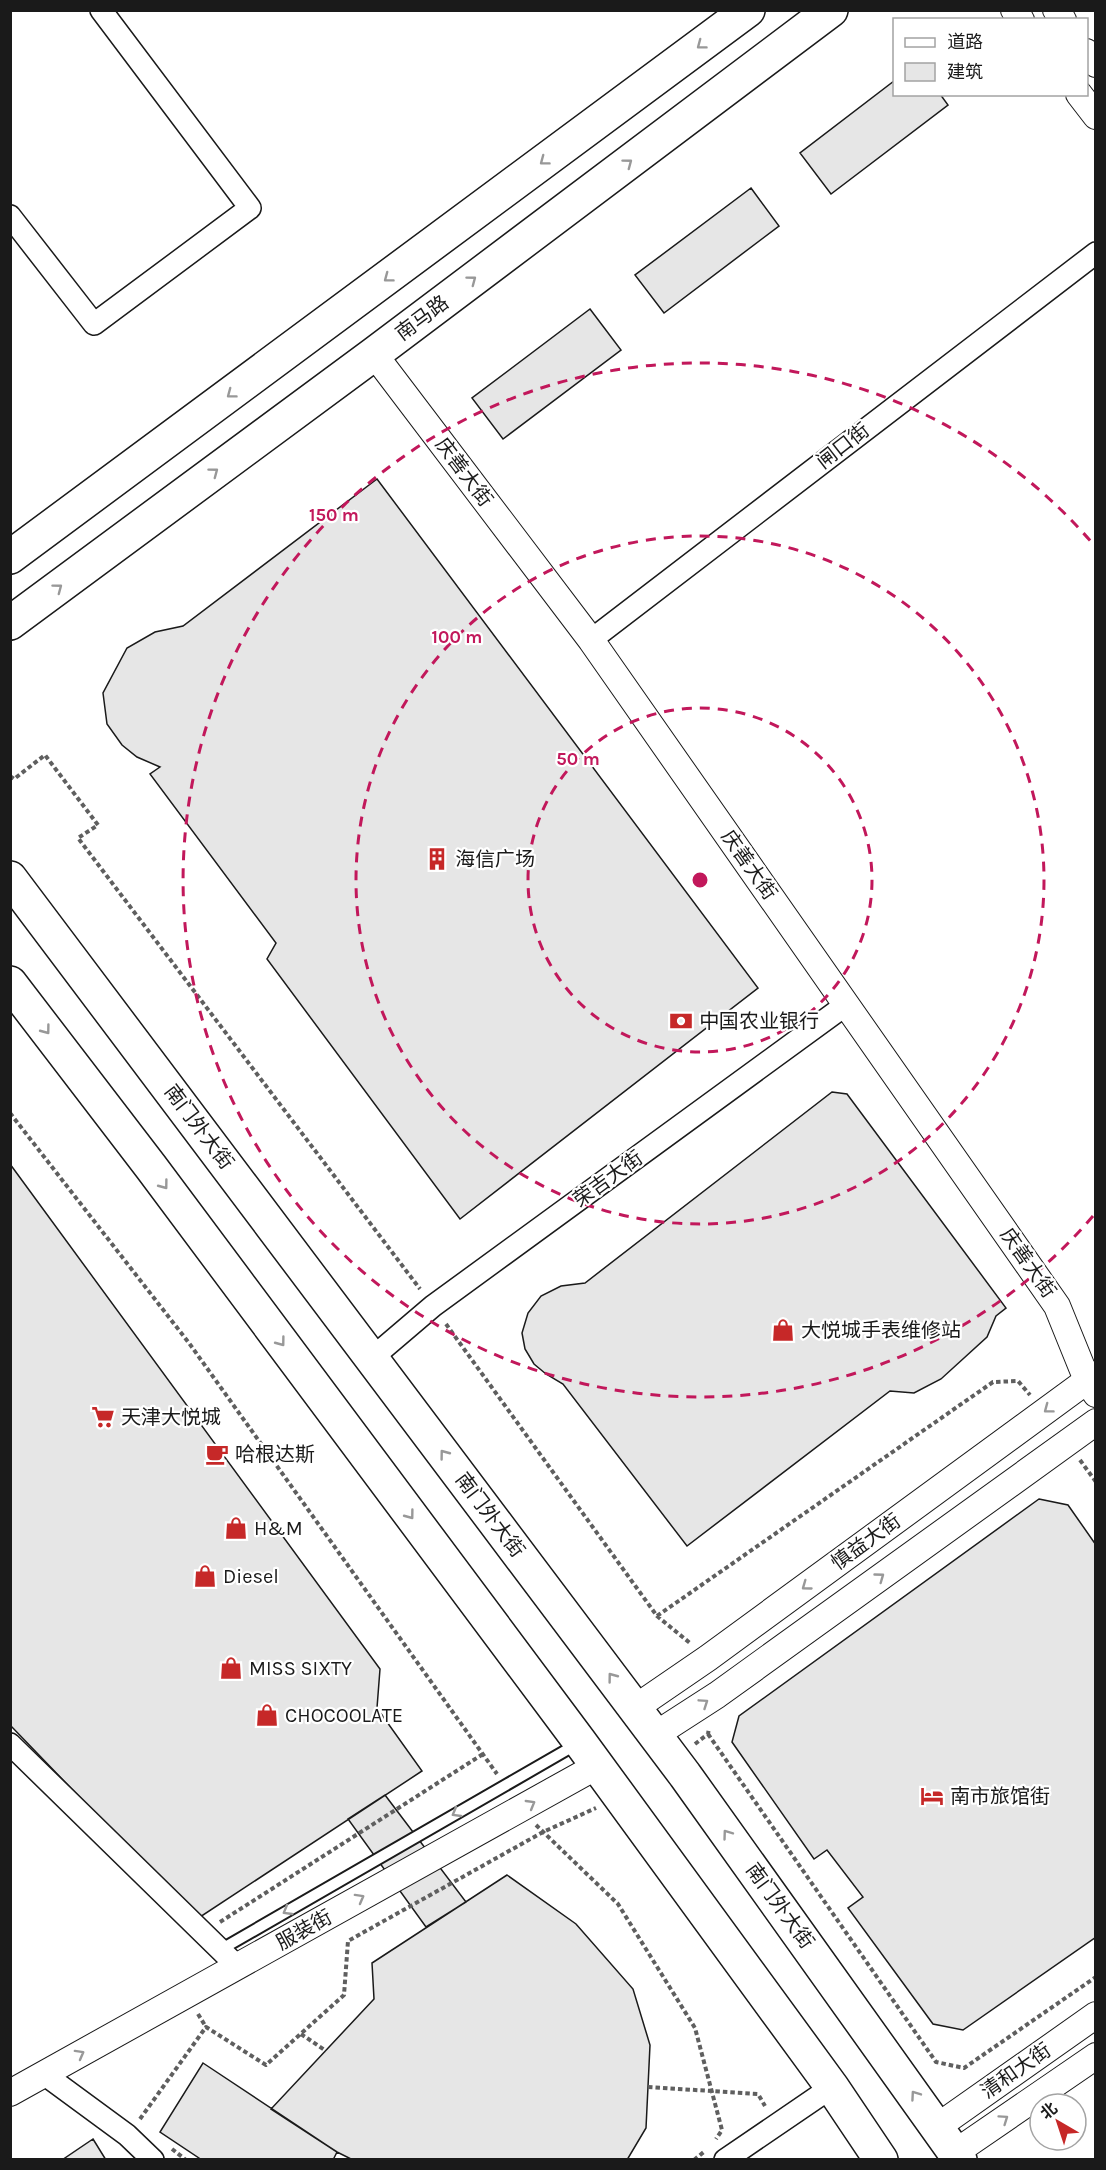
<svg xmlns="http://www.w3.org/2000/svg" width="1106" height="2170" font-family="Karla,'Noto Sans SC',sans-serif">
<rect width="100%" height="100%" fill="#fff"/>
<path fill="#e6e6e6" stroke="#1a1a1a" stroke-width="1.5" d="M894,81V94H940L948,105L831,194L800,153Z
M751,188L779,226L664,313L635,275Z
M590,309L621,350L503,439L472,398Z
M377,479L758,988L460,1219L267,959L276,943L150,774L160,767L137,757L122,745L107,724L103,693L127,648L155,632L183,626Z
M832,1092L847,1094L1006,1308L996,1316L987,1337L941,1379L914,1393L890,1391L687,1546L563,1384L546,1374L534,1364L525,1349L522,1333L528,1313L541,1296L561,1286L585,1283Z
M10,1164L380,1669L377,1708L422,1771L197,1919L10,1725Z
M1039,1499L1068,1505L1096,1545V1937L963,2030L933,2024L848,1908L863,1897L827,1850L814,1859L732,1742L739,1716Z
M385,1795L466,1902L426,1927L348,1819Z
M507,1875L576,1924L633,1989L650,2045L646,2128L627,2160H353L337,2152L271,2109L374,1999L372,1963Z
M203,2063L337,2152L333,2160H202L160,2132Z
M93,2139L106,2160H62Z"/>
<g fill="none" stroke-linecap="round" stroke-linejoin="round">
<g stroke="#1a1a1a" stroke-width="14">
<path id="service" d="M220,1950L577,1744"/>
</g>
<g stroke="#1a1a1a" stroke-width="24">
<path id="minor" d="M10,216L94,324L250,208L101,10
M591,640L1096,253
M372,1358L433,1306L847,1004
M10,1744L237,1966
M44,2074L127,2135L153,2160
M725,2160L832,2087"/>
</g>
<g stroke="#1a1a1a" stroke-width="28">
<path id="tertiary" d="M1014,10L1021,20
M1056,10L1063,20
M1086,52L1096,64
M1079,94L1096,116
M374,354L591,640L1057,1306L1087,1380L1096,1394
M635,1708L708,1658L1096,1374
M655,1735L717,1695L1096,1422
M10,2093L597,1766
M937,2127L1096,2015
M956,2152L1096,2056"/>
</g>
<g stroke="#1a1a1a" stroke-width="36">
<path id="primary" d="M10,557L748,10
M10,623L374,354L831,10
M10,878L685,1775L960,2160
M10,983L151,1167L580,1742L832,2087L881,2160"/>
</g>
<path stroke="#5f5f5f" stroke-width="4" stroke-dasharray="4.5 3" stroke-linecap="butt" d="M10,776L14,779L45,755L98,825L78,838L420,1289
M10,1113L189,1343L497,1774
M446,1324L657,1616L690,1643
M1080,1460L1096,1482
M657,1616L993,1382L1018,1381L1030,1395
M708,1734L936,2062L964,2068L1096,1977
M695,1744L708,1734L709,1728
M536,1825L618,1904L695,2028L722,2130L716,2139
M220,1922L483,1754
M198,2014L206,2027
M301,2034L326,2051
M648,2087L758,2094L765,2106
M140,2119L206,2027L266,2065L344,1995L348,1941L543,1832L596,1808
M172,2149L186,2160
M694,2160L705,2151"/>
<use href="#service" stroke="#fff" stroke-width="10"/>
<use href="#minor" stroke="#fff" stroke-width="21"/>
<use href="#tertiary" stroke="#fff" stroke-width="26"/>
<use href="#primary" stroke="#fff" stroke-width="33"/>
</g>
<defs><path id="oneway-chevron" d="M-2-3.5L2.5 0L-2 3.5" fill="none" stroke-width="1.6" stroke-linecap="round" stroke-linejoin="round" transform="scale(1.5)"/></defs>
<g stroke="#989898">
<use href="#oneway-chevron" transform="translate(701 45) rotate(143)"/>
<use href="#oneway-chevron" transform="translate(544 161) rotate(143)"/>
<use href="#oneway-chevron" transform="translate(628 163) rotate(-37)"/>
<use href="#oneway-chevron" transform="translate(388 278) rotate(143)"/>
<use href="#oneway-chevron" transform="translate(472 280) rotate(-37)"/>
<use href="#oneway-chevron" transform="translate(231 394) rotate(143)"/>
<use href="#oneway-chevron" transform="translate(214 472) rotate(-37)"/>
<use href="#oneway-chevron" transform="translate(58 588) rotate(-37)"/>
<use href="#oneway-chevron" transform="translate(46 1030) rotate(53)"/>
<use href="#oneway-chevron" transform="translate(164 1185) rotate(53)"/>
<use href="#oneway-chevron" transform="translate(281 1342) rotate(53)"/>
<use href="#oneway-chevron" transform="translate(1048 1409) rotate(143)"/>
<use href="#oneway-chevron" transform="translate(444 1454) rotate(-127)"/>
<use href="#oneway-chevron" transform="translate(410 1515) rotate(53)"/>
<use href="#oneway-chevron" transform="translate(880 1577) rotate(-36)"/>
<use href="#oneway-chevron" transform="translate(806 1586) rotate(144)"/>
<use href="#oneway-chevron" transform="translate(612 1677) rotate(-127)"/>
<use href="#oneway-chevron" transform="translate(704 1703) rotate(-34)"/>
<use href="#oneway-chevron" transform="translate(531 1804) rotate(-30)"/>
<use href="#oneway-chevron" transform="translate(456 1813) rotate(150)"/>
<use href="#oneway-chevron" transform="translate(727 1834) rotate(-126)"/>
<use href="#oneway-chevron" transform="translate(360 1898) rotate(-29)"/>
<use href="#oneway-chevron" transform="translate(287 1911) rotate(150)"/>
<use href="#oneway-chevron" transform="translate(80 2054) rotate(-29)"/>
<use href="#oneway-chevron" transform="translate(915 2095) rotate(-125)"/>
<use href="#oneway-chevron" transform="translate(1004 2119) rotate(-35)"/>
</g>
<g fill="none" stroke="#c2185b" stroke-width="3" stroke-dasharray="10 8">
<circle cx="700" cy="880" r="172"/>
<circle cx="700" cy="880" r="344"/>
<path d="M1093 1216A517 517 0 1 1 1093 544"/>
</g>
<defs>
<g id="building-bare" transform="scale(1.8)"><path d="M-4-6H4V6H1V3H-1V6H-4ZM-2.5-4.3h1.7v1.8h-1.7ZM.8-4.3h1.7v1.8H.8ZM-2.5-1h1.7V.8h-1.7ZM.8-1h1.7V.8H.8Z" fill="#c62828" stroke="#fff" stroke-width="2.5" paint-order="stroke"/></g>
<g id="bank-bare" transform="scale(1.8)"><path d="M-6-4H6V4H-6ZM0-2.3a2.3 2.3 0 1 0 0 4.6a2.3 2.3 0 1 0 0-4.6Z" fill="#c62828" stroke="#fff" stroke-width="2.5" paint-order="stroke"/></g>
<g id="shop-bare" transform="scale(1.8)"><path d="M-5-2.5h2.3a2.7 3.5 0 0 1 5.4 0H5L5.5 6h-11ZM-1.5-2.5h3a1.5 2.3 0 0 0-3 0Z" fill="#c62828" stroke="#fff" stroke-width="2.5" paint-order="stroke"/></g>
<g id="supermarket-bare" transform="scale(1.8)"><path d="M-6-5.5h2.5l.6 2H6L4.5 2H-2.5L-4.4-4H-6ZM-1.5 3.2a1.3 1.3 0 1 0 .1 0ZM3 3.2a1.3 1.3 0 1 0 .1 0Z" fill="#c62828" stroke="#fff" stroke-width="2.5" paint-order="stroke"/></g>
<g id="cafe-bare" transform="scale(1.8)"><path d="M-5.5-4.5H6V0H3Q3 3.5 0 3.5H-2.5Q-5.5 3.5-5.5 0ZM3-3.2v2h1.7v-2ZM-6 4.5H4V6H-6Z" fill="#c62828" stroke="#fff" stroke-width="2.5" paint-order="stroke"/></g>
<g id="hotel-bare" transform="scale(1.8)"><path d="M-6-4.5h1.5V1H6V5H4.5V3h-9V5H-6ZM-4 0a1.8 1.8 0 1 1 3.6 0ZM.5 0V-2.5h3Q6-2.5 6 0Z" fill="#c62828" stroke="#fff" stroke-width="2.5" paint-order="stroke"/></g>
</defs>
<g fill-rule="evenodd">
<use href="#building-bare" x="437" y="859"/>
<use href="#bank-bare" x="681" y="1021"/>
<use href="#shop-bare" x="783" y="1330"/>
<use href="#supermarket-bare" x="103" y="1417"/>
<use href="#cafe-bare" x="217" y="1454"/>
<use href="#shop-bare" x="236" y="1528"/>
<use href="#shop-bare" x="205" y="1576"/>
<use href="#shop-bare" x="231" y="1668"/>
<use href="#shop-bare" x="267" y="1715"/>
<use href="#hotel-bare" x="932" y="1796"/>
</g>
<g text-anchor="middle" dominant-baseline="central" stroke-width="4.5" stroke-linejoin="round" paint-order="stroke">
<g font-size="20" fill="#1a1a1a" stroke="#fff">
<text transform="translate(422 318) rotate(-37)">南马路</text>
<text transform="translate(843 446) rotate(-38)">闸口街</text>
<text transform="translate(464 472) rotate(53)">庆善大街</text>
<text transform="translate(749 865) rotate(55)">庆善大街</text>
<text transform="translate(199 1127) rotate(53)">南门外大街</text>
<text transform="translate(608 1179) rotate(-36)">荣吉大街</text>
<text transform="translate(1028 1263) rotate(55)">庆善大街</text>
<text transform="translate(490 1515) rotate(53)">南门外大街</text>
<text transform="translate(866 1542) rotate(-36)">慎益大街</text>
<text transform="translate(780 1906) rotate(54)">南门外大街</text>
<text transform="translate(304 1930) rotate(-29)">服装街</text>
<text transform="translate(1016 2071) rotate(-35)">清和大街</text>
</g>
<g font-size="20" fill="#1a1a1a" stroke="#fff" text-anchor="start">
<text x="455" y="859">海信广场</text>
<text x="699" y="1021">中国农业银行</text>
<text x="801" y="1330">大悦城手表维修站</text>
<text x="121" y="1417">天津大悦城</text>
<text x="235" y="1454">哈根达斯</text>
<text x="254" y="1528">H&amp;M</text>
<text x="223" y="1576">Diesel</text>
<text x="249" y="1668">MISS SIXTY</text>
<text x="285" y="1715">CHOCOOLATE</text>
<text x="950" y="1796">南市旅馆街</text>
</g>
</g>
<circle cx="700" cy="880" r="9" fill="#c2185b" stroke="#fff" stroke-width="3"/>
<g font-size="18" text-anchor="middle" font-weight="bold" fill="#c2185b" stroke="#fff" stroke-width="4.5" stroke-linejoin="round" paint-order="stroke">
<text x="334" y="521">150 m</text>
<text x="457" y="643">100 m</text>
<text x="578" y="765">50 m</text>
</g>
<rect width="1106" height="2170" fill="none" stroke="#1a1a1a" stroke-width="24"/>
<rect x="893" y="18" width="195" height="78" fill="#ffffff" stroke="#a3a3a3" stroke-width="1.5"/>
<rect x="905" y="38" width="30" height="9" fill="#ffffff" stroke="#a3a3a3" stroke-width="1.5"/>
<text x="947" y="48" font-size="18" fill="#1a1a1a">道路</text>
<rect x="905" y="63" width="30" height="18" fill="#e6e6e6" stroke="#a3a3a3" stroke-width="1.5"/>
<text x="947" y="78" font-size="18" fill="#1a1a1a">建筑</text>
<g transform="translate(1058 2122) rotate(321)"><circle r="28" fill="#ffffff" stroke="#a3a3a3" stroke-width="1.5"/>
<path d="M0-4.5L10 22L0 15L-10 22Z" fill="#c62828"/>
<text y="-9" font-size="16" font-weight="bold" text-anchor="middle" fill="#1a1a1a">北</text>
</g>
</svg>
